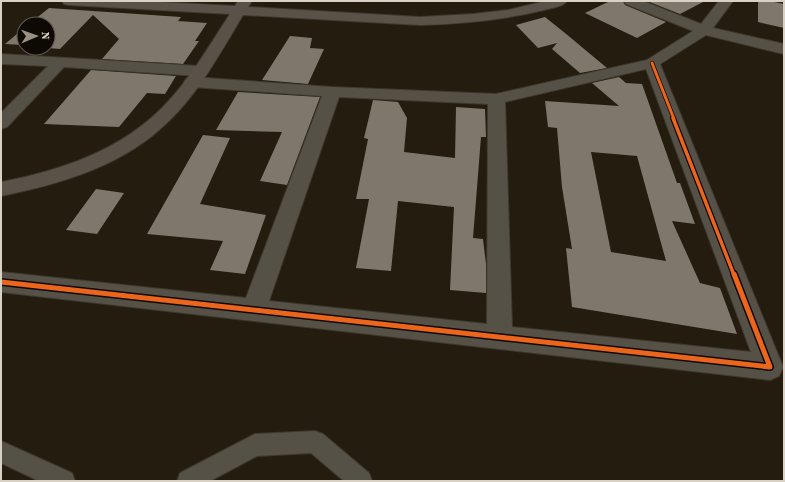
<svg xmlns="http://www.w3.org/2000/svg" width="785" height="482" font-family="'Source Serif 4',serif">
<rect width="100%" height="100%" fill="#231c0f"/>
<path fill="#7e786c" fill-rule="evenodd" d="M610,1H623L625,5L666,22L637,38L585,13Z
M647,1H705L680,14Z
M758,1H770L784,4V28L758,22Z
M49,8L181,17L178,21L207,23L195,41H199L183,64L102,59L119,39L93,15L60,49L48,48V24H29Z
M545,17L565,33L607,68L580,73L552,49L557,43L538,48L516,25Z
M24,28V45L5,44Z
M290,36L312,38L310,48L324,49L308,84L262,80Z
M91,70L176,76L165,94L147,93L119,127L44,124Z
M619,77L626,83L642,84L677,183H680L695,224L672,221L700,283L720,288L737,334L572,307L566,248L572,249L562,187L557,128L548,127L545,101L619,106L592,83ZM591,152L637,156L666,261L611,252Z
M238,92L320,97L287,185L260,181L282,132L216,130Z
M373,100L398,102L407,118L404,152L455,158L456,107L485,109L486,137H481L473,238L483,239L486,264V293L450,290L454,207L398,201L391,271L356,268L369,199H356L368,139L364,138Z
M203,135L230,138L200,204L266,215L245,274L210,270L223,241L147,234Z
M96,189L124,193L97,234L66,230Z"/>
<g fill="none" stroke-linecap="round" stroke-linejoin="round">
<g stroke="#3e382f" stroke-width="2">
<path id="lane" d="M315,431L323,434L369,473L372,481H344L311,453L257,456L210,481H177L180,473L255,434Z
M1,441L72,473L75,481H39L1,463Z"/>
</g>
<g stroke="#3e382f" stroke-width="2">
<path id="street" d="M624,1H643L701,24L719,1H733L713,28L784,44V54L706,35L660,64L783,367L779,376L770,380L1,292V272L246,298L322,96L192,87L186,85L184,82L186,79L192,77L332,87L496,94L647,60L693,31L626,4ZM646,69L751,352L512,327L505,102ZM339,97L488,104L487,324L269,301Z
M1,54L199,66L205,68L207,71L205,74L199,76L64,67L7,127L1,129V113L48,66L1,64Z"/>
</g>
<g stroke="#3e382f" stroke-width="2">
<path id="secondary" d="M62,1H140L235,6L238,1H252L248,7L420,17L473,14L508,10L546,1H567C563,7 551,8 544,10C503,20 462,24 420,25L243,15C219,55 195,100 159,130C116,168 56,185 1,196V182C60,171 119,151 162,108C189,81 209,46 230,14L69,5L64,4Z"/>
</g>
<use href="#lane" fill="#565147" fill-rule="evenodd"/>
<use href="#street" fill="#565147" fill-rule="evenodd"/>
<use href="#secondary" fill="#595248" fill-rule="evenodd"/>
<g stroke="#0f0903" stroke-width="4.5">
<path id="cycleway-far2" d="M652,63L674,119"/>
</g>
<g stroke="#0f0903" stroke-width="6">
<path id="cycleway-far1" d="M673,118L734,275"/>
</g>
<g stroke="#0f0903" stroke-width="8">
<path id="cycleway" d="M1,282L770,367L734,274"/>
</g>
<use href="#cycleway-far2" stroke="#eb651d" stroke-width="3"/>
<use href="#cycleway-far1" stroke="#eb651d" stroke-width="3.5"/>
<use href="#cycleway" stroke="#eb651d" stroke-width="5"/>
</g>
<rect width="785" height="482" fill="none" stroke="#d9d1c3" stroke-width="4"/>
<g transform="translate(36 36) rotate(88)"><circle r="19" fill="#0f0903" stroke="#605950"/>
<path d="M0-3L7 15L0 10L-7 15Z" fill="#999284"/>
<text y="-6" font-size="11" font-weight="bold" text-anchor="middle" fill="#d9d1c3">N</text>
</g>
</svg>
